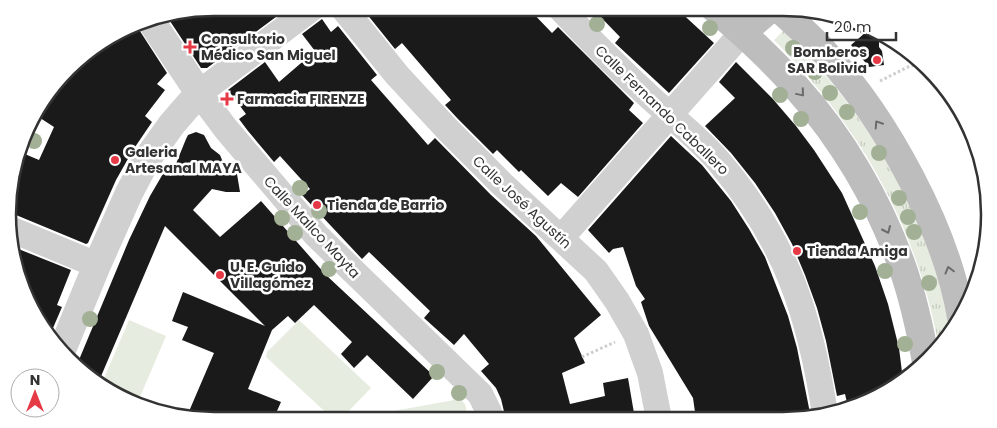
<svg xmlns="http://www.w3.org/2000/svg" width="997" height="428" font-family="Poppins,sans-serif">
<defs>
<pattern id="grass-tufts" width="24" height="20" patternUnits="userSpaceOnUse" patternTransform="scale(1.25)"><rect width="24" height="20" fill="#e6ecdf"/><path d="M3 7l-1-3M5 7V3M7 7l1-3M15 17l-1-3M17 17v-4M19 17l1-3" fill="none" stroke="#c6cbc0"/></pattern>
</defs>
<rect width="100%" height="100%" fill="#fff"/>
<path fill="url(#grass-tufts)" d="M784,30C868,114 929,215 951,334L939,347C916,224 861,128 774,40Z"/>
<path fill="#e6ecdf" d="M129,320L166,336L137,404L102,383Z
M299,320L371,388L340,420H334L266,357L267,352Z
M460,399L465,404L469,420H355V418Z"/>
<path fill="#1a1a1a" d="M214,8H288L207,68H201L166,15Z
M362,8H528L552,33L558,27L634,103L629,110L643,123L578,197L561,183L548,196L521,170L519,172L497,150L493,154L458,119L445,105L451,100L402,43L395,49Z
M592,8H676L714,43L669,93L615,43L620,37Z
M322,19L331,32L338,26L377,75L371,80L428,145L435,138L491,195L536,236L601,315L574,338L585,363L562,373L570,404L605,396L603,383L628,378L635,419L506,420L501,399L496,388L481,371L489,364L464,334L454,345L424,318L430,311L369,252L362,259L302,195L310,189L280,156L274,162L248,131L239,119L246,114L228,90L265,62L279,82L315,51L302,34Z
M136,25L167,73L157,84L165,90L145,116L152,122L133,150L116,180L88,243L86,244L16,215L10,214L11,174L20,152L39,160L54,127L34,114L35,110L78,59Z
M866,32L874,33L879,39V47L882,51L884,65L869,67L851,45Z
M736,62L772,98L796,126L814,150L842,193L875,266L888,304L899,348L903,380L874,399L848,407L845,394L837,396L826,341L817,308L805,275L792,244L775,213L755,183L731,153L705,126L735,98L719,82Z
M196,132L204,135L211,148L220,155L224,165L237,174L240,192H226L212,189L193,210L220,237L261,201L326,275L434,376L413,399L367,355L354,368L341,354L352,342L314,305L295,323L288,316L272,330L248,389L281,402L273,420H214L187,416L214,353L182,340L188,327L172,321L183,292L265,326L165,226L99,381L76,367L129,240L150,196L164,172L171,176L186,139L188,135Z
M671,136L702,165L731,201L749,229L765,257L788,316L797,348L811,418L696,419L693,398L649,326L641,302L645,299L636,286L623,247L613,249L609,253L588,230Z
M11,246L71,270L57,305L62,307L50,335L35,317Z"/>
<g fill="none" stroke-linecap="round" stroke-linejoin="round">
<path stroke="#cdcdcd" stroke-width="3" stroke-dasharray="2.5 2.5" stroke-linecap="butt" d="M834,26L846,18
M880,81L910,66L923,64
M582,357L615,342"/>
<path stroke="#d0d0d0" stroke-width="26" d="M312,8L199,93L226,129L316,235L480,394L489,412L490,420
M343,8L397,75L447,129L502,184L596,271L617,301L636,334L650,373L659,419
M560,8C590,40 621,71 654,101C676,121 701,140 720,163C786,241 810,315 825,414
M10,229L97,265
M561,238L742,33"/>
<path stroke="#d0d0d0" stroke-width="28" d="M62,350L97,265L129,193L147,159L172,124L199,93L149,18"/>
<path stroke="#bdbdbd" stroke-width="28" d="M714,8C742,33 771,58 796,87C842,138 879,201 902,266C913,297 920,329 926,362
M778,8C795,23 812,38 827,55C887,121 946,229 961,317
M742,33L771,8"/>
</g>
<g fill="#a2b095">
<circle cx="597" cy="24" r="8"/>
<circle cx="710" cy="28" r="8"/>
<circle cx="793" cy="48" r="8"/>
<circle cx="815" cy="72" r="8"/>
<circle cx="830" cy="93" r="8"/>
<circle cx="780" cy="95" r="8"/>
<circle cx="847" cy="112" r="8"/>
<circle cx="801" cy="119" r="8"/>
<circle cx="34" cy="141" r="8"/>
<circle cx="879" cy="153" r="8"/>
<circle cx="300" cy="188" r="8"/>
<circle cx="899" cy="198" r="8"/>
<circle cx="319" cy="211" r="8"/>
<circle cx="860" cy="212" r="8"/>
<circle cx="908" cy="217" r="8"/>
<circle cx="282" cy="218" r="8"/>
<circle cx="914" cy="232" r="8"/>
<circle cx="295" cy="233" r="8"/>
<circle cx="329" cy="269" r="8"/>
<circle cx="885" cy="271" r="8"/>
<circle cx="929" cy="283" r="8"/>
<circle cx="90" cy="319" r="8"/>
<circle cx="905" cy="344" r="8"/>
<circle cx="437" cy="372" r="8"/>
<circle cx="459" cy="393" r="8"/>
</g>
<defs><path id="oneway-chevron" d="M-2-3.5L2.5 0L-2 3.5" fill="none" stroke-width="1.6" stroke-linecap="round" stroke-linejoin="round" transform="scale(1.25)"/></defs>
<g stroke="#6a6a6a">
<use href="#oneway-chevron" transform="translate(801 93) rotate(50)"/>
<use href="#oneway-chevron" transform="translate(878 124) rotate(-123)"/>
<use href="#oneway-chevron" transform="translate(887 230) rotate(66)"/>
<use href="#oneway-chevron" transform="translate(949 270) rotate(-105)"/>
</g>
<g fill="#e63946" stroke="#fff" stroke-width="2">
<path d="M187.5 39.5h5v5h5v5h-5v5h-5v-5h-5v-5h5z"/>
<circle cx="877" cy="60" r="5"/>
<path d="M224.5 91.5h5v5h5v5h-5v5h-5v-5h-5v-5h5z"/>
<circle cx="115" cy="160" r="5"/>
<circle cx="317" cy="205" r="5"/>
<circle cx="797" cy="251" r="5"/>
<circle cx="220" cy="275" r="5"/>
</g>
<g text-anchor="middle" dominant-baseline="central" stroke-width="5" stroke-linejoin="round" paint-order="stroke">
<g font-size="14" font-weight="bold" fill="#333" stroke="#fff" text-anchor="start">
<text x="201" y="39">Consultorio<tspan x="201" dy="16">Médico San Miguel</tspan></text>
<text x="867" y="52" text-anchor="end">Bomberos<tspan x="867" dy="16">SAR Bolivia</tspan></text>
<text x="237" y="99">Farmacia FIRENZE</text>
<text x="125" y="152">Galeria<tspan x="125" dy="16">Artesanal MAYA</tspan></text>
<text x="327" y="205">Tienda de Barrio</text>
<text x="807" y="251">Tienda Amiga</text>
<text x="230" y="267">U. E. Guido<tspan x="230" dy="16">Villagómez</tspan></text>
</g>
<g font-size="14" fill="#333" stroke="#fff">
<text transform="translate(662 110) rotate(44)">Calle Fernando Caballero</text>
<text transform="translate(522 202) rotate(43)">Calle José Agustín</text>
<text transform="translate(312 227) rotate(47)">Calle Mallco Mayta</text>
</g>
</g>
<path d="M0 0H997V428H0ZM214 16H783A198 198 0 0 1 981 214V214A198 198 0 0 1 783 412H214A198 198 0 0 1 16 214V214A198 198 0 0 1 214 16Z" fill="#fff" fill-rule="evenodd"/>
<path fill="none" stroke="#333" stroke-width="2.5" d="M214 16H783A198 198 0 0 1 981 214V214A198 198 0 0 1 783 412H214A198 198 0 0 1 16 214V214A198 198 0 0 1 214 16Z"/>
<g transform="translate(35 393)"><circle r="24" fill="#ffffff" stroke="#adadad"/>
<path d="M0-4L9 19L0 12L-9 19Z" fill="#e63946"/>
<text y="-8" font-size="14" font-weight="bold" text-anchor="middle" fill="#333333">N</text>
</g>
<path d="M827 32v8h69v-8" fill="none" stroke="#333333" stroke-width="2.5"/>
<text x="834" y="32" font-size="15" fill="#333333" stroke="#ffffff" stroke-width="4" paint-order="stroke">20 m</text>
</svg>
